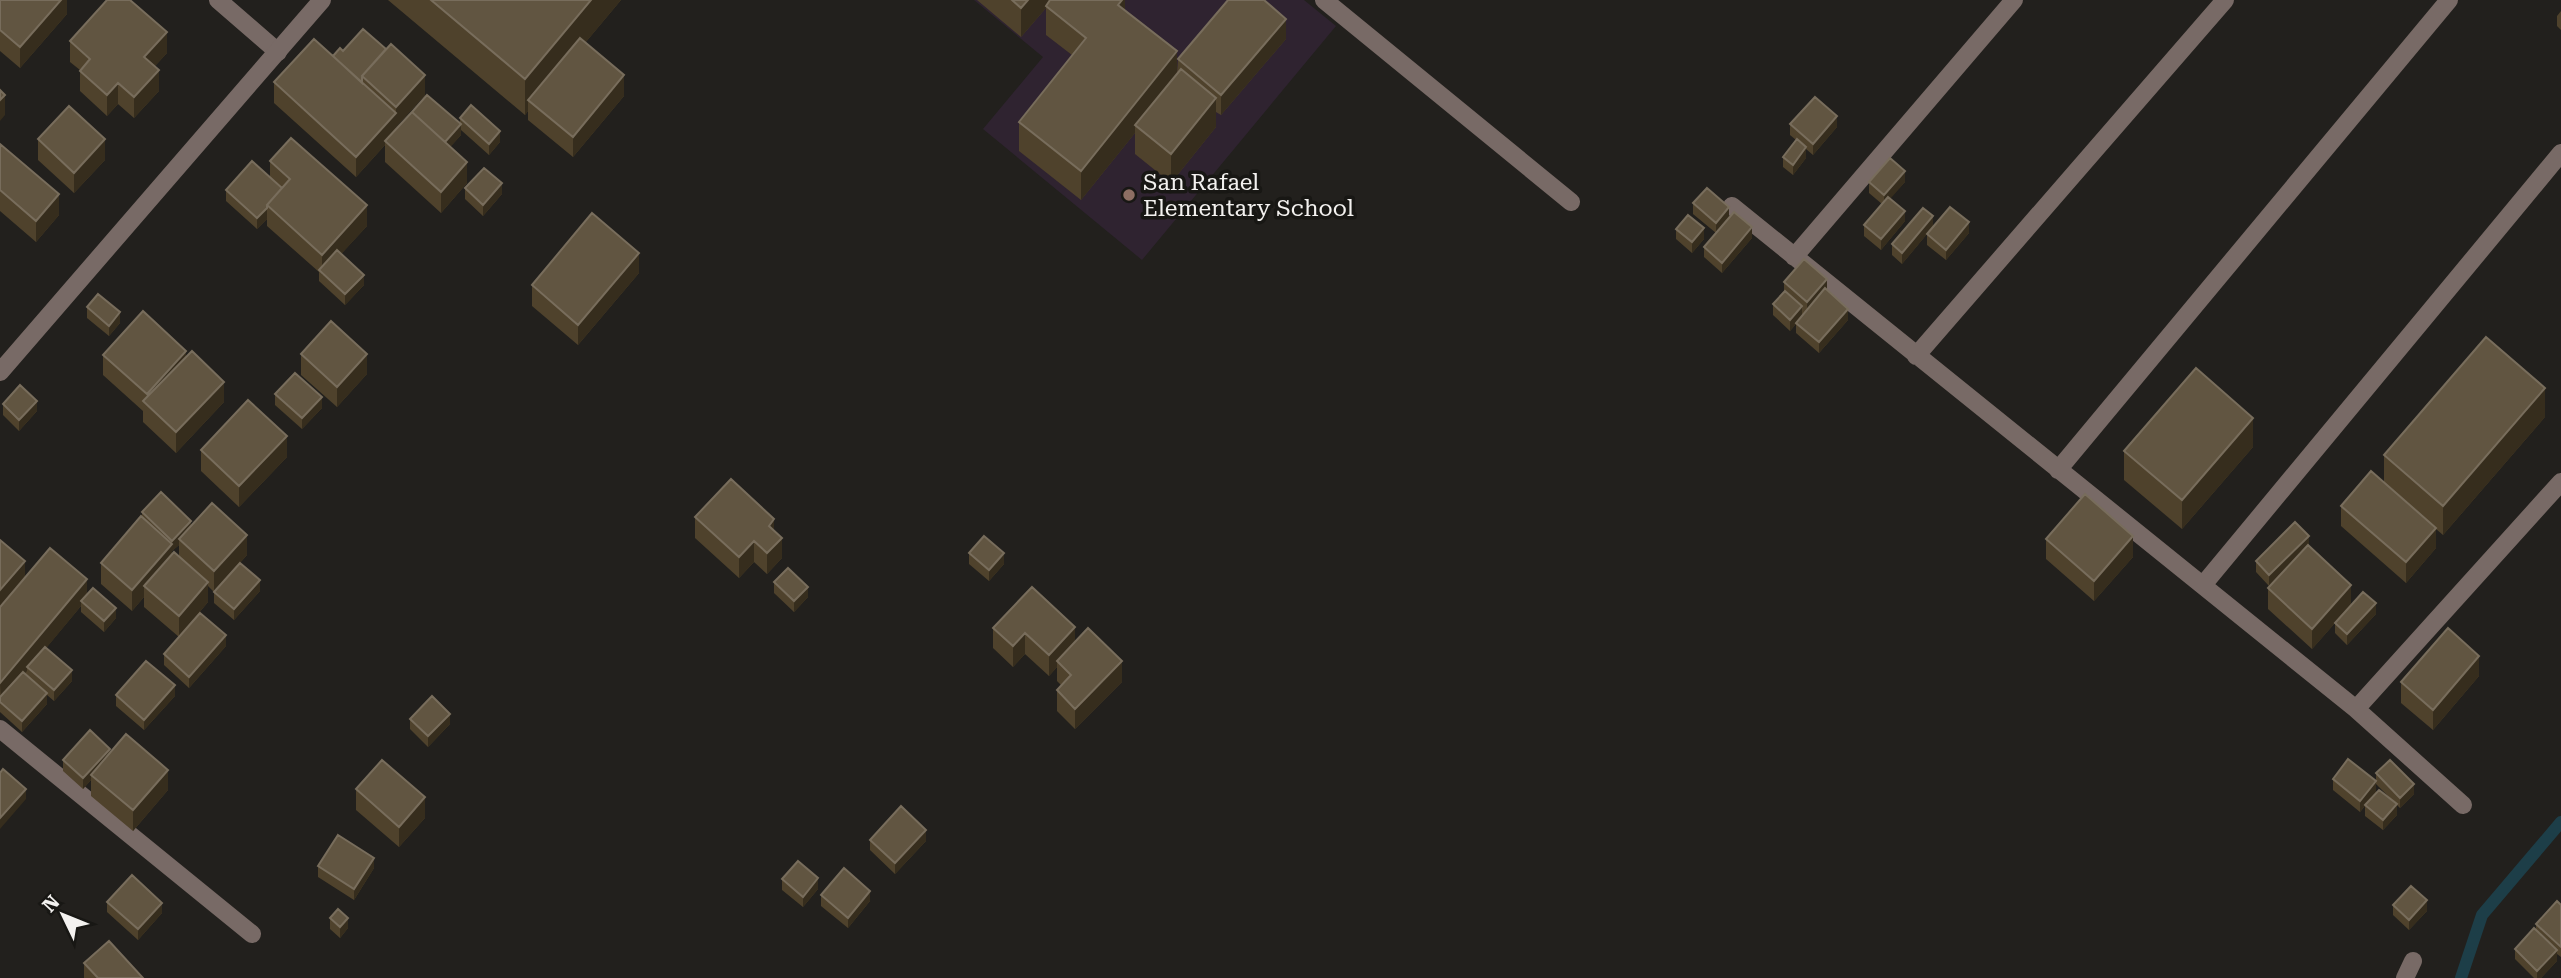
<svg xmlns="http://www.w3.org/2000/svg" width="2561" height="978" font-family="'Roboto Serif',serif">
<rect width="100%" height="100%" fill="#22201d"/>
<path fill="#2f2330" d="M974,0H1304L1336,26L1142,260L983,129L1043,57Z"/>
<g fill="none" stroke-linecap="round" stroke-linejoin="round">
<path stroke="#1d3e48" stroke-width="12" d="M2461,978L2482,915L2561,822"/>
<path stroke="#786a66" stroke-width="18" d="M218,0L278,52
M1324,0L1571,202
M1732,206L2356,709L2463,805
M1794,257L2014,0
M1916,356L2225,0
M2058,470L2449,0
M2203,585L2561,153
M2356,709L2561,482
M0,729L252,934
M2405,978L2413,961"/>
<path stroke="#786a66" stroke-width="18" d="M0,372L322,0"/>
</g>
<path fill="#4f422c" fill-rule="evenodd" d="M0,0H67V14L20,68L0,51Z
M388,0H621L585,43L624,96L573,157L528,120V111L525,115Z
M977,0H1125V10L1177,74L1178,59L1286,39L1221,115L1216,112V127L1171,183L1135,154V133L1081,200L1019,151V122L1072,55L1046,35V8L1021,37Z
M2561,11V30L2557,26V16Z
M70,41L167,53L155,66L159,91L134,118L118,104L107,116L80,91V70L70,62Z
M343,51L425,95L396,127V130L460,123V118L500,142L489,155L461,130V135L450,147L467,183L441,213L385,162V145L356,177L274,103V82Z
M1790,124L1837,127L1813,155L1806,149V158L1793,175L1783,167V157L1796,140L1790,135Z
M38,139L105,160L74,193L38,160Z
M0,144L59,215L36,242L0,211Z
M270,161L367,226L341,254L364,285L345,305L319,281V272L267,226V219L257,229L226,201V190L270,178Z
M1869,182H1905L1890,198L1905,221L1881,250L1864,236V225L1882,204L1869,193Z
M465,188L502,194L483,216L465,199Z
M1693,203L1729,218L1752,238L1722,273L1704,257V247L1716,233L1693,214Z
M1933,227L1969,233L1946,260L1927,245V234L1902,264L1892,255V244Z
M1676,229L1704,239L1692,253L1676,239Z
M639,273L578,345L532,306V285Z
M1784,282L1827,290L1848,320L1819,353L1796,333V324L1790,331L1773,315V304L1784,292Z
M87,307L120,323L109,336L87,318Z
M301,354L367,374L337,407L301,375Z
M103,355L186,356L224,402L176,453L143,422V411L103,375Z
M275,394L322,408L302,429L275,405Z
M3,404L37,411L19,431L3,415Z
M2545,417L2443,535L2436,529V548L2406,583L2341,526V506L2384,482V455Z
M2253,447L2182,529L2124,480V451Z
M201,450L287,457L239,507L201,471Z
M142,512L191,526L247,555L214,592L208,586V602L179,637L144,607V597L132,611L101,584V563L142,517ZM179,545V556L172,554V551Z
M695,517L774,531L782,558L767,574L754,562L739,578L695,538Z
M2046,539L2133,557L2094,601L2046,559Z
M0,540L25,578L87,595L116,618L104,632L81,612V606L46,648L72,681L54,701L47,695V704L22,732L0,712Z
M2309,546L2351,605L2376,614L2347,645L2335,633V623L2312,649L2268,609V588L2269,586L2256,572V561Z
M969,553L1004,564L989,581L969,564Z
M774,582L808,597L794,612L774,593Z
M260,591L234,620L214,603V592Z
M993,628L1075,642L1122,682L1075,729L1057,711V690L1061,685L1057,681V667L1049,676L1025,654L1013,667L993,648Z
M226,646L189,688L164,665V654Z
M2479,676L2433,730L2401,703V682Z
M116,695L175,696L144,730L116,706Z
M410,719L450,724L428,747L410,729Z
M110,753L168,790L133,831L91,796V780L83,789L63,771V760Z
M2376,773L2414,794L2400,808L2397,805V815L2383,830L2365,816V806L2360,812L2333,790V779L2376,792L2395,803L2376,784Z
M356,789L425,818L399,847L356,810Z
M870,840L926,841L895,874L870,850Z
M318,866L374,868L354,900L318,877Z
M782,879L818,889L803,907L782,890Z
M821,895L870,901L848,928L821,906Z
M107,902L162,913L138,940L107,912Z
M2393,905L2427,911L2409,930L2393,915Z
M2561,905V957L2557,954V961L2541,978H2534L2515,959V949L2536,929V924Z
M330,918L348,928L340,938L330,929Z
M84,963L143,978H84Z"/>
<path fill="#362d1d" d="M61,0H67V14L20,68V47Z
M591,0H621L534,104L528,100V111L525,115V79Z
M1028,0H1052L1046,6V8L1021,37V8Z
M1122,0H1125V25L1118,5Z
M1286,19V39L1221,115V95Z
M167,32V53L144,78V57Z
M1177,51V80L1135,125V133L1081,200V171Z
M159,70V91L134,118V97Z
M425,75V95L396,127V107Z
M624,75V96L573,157V137Z
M118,83V104L107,116V95Z
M5,95V115L0,121V100Z
M1216,98V127L1171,183V154Z
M396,113V134L385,141V145L356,177V157Z
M1837,116V127L1813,155V144Z
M461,124V135L445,153V143Z
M500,131V142L489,155V144Z
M105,139V160L74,193V173Z
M1806,147V158L1793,175V165Z
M467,162V183L441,213V192Z
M1905,171V182L1884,206V195Z
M502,183V194L483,216V205Z
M59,194V215L36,242V221Z
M367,205V226L322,275V255Z
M1729,207V218L1716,233V223Z
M267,208V219L257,229V218Z
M1905,211V221L1881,250V239Z
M1933,216V227L1902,264V253Z
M1969,222V233L1946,260V250Z
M1752,227V238L1722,273V263Z
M1704,228V239L1692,253V242Z
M639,253V273L578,345V325Z
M364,275V285L345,305V294Z
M1827,279V290L1807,312V302Z
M1802,306V317L1790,331V320Z
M1848,309V320L1819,353V342Z
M120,312V323L109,336V326Z
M186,351V371L147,405V394Z
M367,354V374L337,407V387Z
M224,382V402L176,453V432Z
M2545,388V417L2443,535V506Z
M322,397V408L302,429V418Z
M37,401V411L19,431V420Z
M2253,418V447L2182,529V500Z
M287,436V457L239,507V486Z
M774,519V540L769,526Z
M191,521V532L179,539V545L172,551V564L144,586V597L132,611V590L172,544V541Z
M2436,528V548L2406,583V562Z
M247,535V555L214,592V571Z
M2133,536V557L2094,601V581Z
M2309,536V547L2269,586V575Z
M782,538V558L767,574V553Z
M754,541V562L739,578V557Z
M1004,553V564L989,581V570Z
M25,561V590L0,619V590Z
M87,579V600L81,601V606L29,669L27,667V671L1,702L0,683Z
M260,580V591L234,620V609Z
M208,582V602L179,637V616Z
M2351,585V605L2312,649V629Z
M808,587V597L794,612V601Z
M2376,603V614L2347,645V634Z
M116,608V618L104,632V621Z
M1075,627V648L1057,661V667L1049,676V655Z
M1025,633V654L1013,667V646Z
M226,635V646L189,688V677Z
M2479,656V676L2433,730V710Z
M1122,661V682L1075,729V709Z
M72,670V681L54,701V690Z
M175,685V696L144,730V720Z
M47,693V704L22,732V721Z
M450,714V724L428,747V736Z
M110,749V759L91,775V780L83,789V778Z
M168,770V790L133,831V810Z
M2376,781V792L2360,812V801Z
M2414,784V794L2400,808V798Z
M26,789V799L0,829V818Z
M425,797V818L399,847V827Z
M2397,804V815L2383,830V820Z
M926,830V841L895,874V863Z
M374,858V868L354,900V889Z
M818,878V889L803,907V897Z
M870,891V901L848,928V918Z
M2427,900V911L2409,930V920Z
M162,903V913L138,940V929Z
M348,918V928L340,938V927Z
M2557,950V961L2541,978H2537V971Z"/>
<path fill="#615541" stroke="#786d5c" stroke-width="2" d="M0,0H61L20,47L0,30Z
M107,0H130L167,32L144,57L159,70L134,97L118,83L107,95L80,71L90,59L70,41Z
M431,0H591L525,79Z
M1012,0H1028L1021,8Z
M1050,0H1122L1118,5L1177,51L1081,171L1019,122L1086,38L1046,6Z
M1228,0H1264L1286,19L1221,95L1178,59Z
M363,29L386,49L362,76V83L333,56L340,48L343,51Z
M580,38L624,75L573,137L528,100Z
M314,39L396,113L356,157L274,82Z
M391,44L425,75L396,107L362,76Z
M1181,69L1216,98L1171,154L1135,125Z
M0,90L5,95L0,100Z
M427,95L461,124L445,142L412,112Z
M1815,97L1837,116L1813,144L1790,124Z
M471,105L500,131L489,144L460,118Z
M69,106L105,139L74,173L38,139Z
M412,112L467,162L441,192L385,141Z
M291,138L367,205L322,255L267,205L290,179L270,161Z
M1797,139L1806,147L1793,165L1783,157Z
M0,144L59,194L36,221L0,190Z
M1890,158L1905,171L1884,195L1869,182Z
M252,161L282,188L267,205V208L257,218L226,190Z
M484,168L502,183L483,205L465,188Z
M1707,188L1729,207L1716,223L1693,203Z
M1888,197L1905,211L1881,239L1864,225Z
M1950,207L1969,222L1946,250L1927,234Z
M1923,208L1933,216L1902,253L1892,244Z
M1734,212L1752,227L1722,263L1704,247Z
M592,213L639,253L578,325L532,285Z
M1688,215L1704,228L1692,242L1676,229Z
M337,250L364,275L345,294L319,270Z
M1804,259L1827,279L1807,302L1784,282Z
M1825,288L1848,309L1819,342L1796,323Z
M1785,291L1802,306L1790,320L1773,304Z
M98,294L120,312L109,326L87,307Z
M143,311L186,351L147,394L103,355Z
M331,321L367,354L337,387L301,354Z
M2486,337L2545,388L2443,506L2384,455Z
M192,351L224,382L176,432L143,401Z
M2196,368L2253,418L2182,500L2124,451Z
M295,373L322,397L302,418L275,394Z
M20,385L37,401L19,420L3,404Z
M248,400L287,436L239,486L201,450Z
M2371,471L2436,528L2406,562L2341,506Z
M731,479L774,519L769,526L782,538L767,553L754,541L739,557L695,517Z
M161,492L191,521L172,541L142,512Z
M2085,494L2133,536L2094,581L2046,539Z
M212,503L247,535L214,571L179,539Z
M141,516L172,544L132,590L101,563Z
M2295,522L2309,536L2269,575L2256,561Z
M984,536L1004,553L989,570L969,553Z
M0,540L25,561L0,590Z
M2308,545L2351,585L2312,629L2268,588Z
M50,548L87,579L0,683V607Z
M174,552L208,582L179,616L144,586Z
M240,563L260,580L234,609L214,592Z
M788,568L808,587L794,601L774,582Z
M1032,587L1075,627L1049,655L1025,633L1013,646L993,628Z
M93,588L116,608L104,621L81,601Z
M2363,592L2376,603L2347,634L2335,623Z
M200,613L226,635L189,677L164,654Z
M1088,628L1122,661L1075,709L1057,690L1071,675L1057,661Z
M2448,628L2479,656L2433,710L2401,682Z
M45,647L72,670L54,690L27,667Z
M146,661L175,685L144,720L116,695Z
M23,672L47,693L22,721L0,702V697Z
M432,696L450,714L428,736L410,719Z
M90,730L110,749L83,778L63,760Z
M126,734L168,770L133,810L91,775Z
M2348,759L2376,781L2360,801L2333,779Z
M382,760L425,797L399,827L356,789Z
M2390,760L2414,784L2400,798L2376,773Z
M3,769L26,789L0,818V773Z
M2379,790L2397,804L2383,820L2365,805Z
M901,806L926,830L895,863L870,840Z
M338,835L374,858L354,889L318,866Z
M798,861L818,878L803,897L782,879Z
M844,868L870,891L848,918L821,895Z
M132,875L162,903L138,929L107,902Z
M2411,886L2427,900L2409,920L2393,905Z
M2557,901L2561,905V947L2536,924Z
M338,909L348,918L340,927L330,918Z
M2534,928L2557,950L2537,971L2515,949Z
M109,941L143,978H98L84,963Z"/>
<circle fill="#8d6e63" stroke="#181714" stroke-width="2.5" cx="1129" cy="195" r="7"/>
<g text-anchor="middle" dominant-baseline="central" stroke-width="7" stroke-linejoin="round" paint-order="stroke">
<g font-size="23" fill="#f3f1ef" stroke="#181714" text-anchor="start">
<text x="1143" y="182">San Rafael<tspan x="1143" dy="26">Elementary School</tspan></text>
</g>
</g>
<g transform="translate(63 915) rotate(313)" stroke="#181714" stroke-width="5" paint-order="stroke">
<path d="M0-5L12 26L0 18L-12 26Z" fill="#f3f1ef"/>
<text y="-10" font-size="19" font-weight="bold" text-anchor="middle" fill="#f3f1ef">N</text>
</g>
</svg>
